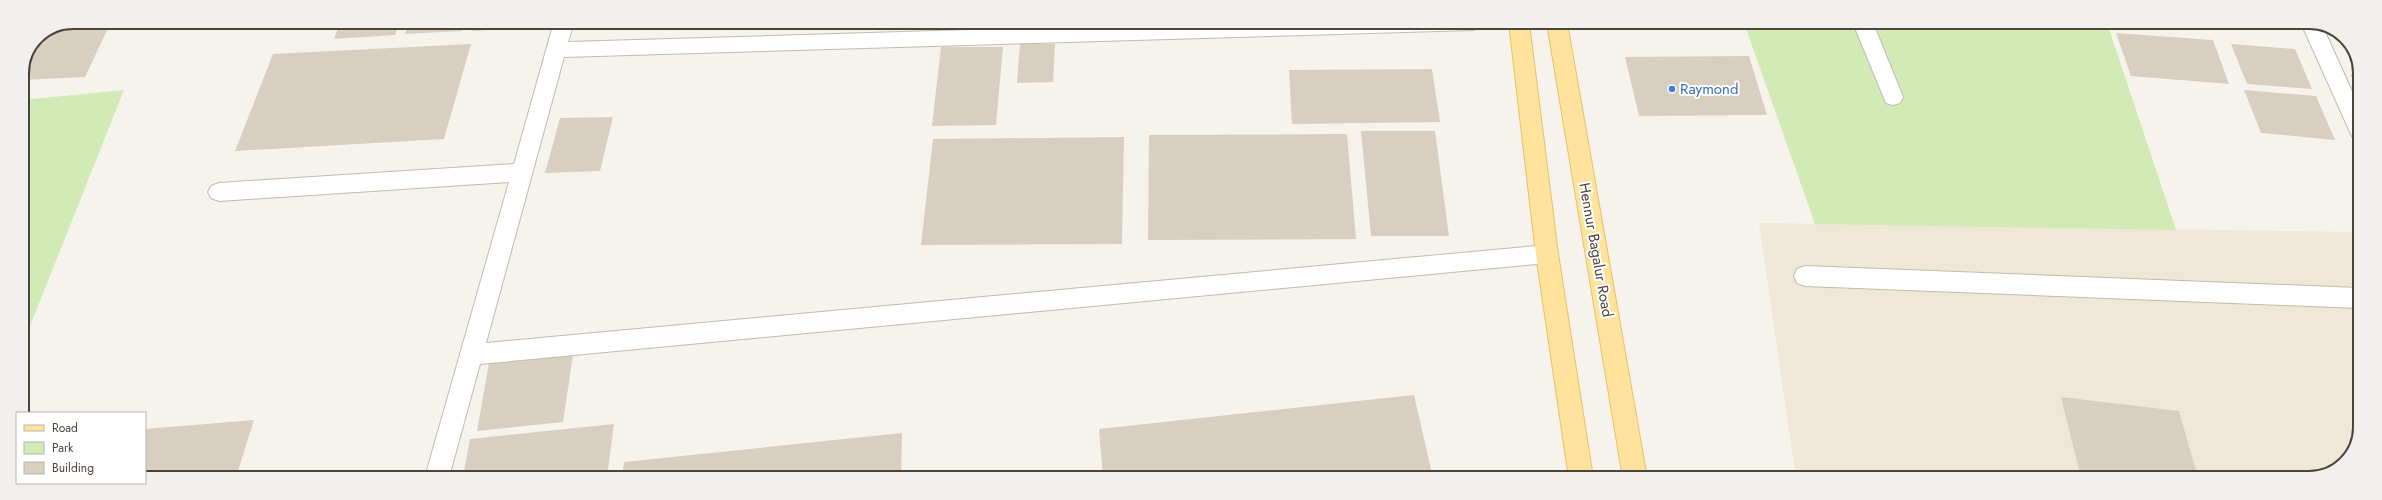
<svg xmlns="http://www.w3.org/2000/svg" width="2382" height="500" font-family="Jost,sans-serif">
<rect width="100%" height="100%" fill="#f6f3ec"/>
<path fill="#efe8d6" d="M1759,223L2360,232L2359,437L2342,465L2309,478H1796Z"/>
<path fill="#d2eab5" d="M1744,23H2107L2176,230L1815,224Z
M124,90L22,346V100Z"/>
<path fill="#d8cfc1" d="M73,22H111L85,77L22,80V73L37,37Z
M340,22H400L395,35L334,39Z
M409,22H465L462,31L405,34Z
M474,22H539L538,27L472,31Z
M2116,33L2213,40L2229,84L2131,76Z
M471,44L444,139L235,151L273,54Z
M1020,44H1055L1053,82L1017,83Z
M2231,44L2295,49L2312,89L2247,84Z
M941,47H1003L996,125L932,126Z
M1749,56L1767,115L1639,116L1625,57Z
M1432,69L1440,122L1292,124L1289,70Z
M2350,74L2360,75V95Z
M2244,90L2316,96L2335,140L2261,133Z
M613,117L600,171L545,173L560,118Z
M1361,131H1435L1449,236H1371Z
M1347,134L1356,239L1148,240L1149,135Z
M1124,137L1122,244L921,245L933,139Z
M573,355L563,422L477,431L489,363Z
M1414,395L1433,478L1103,477L1099,429Z
M2061,397L2179,411L2198,478H2081Z
M254,420L236,477H145V429Z
M614,424L607,477H463L470,439Z
M902,433L901,477H622L624,462Z"/>
<g fill="none" stroke-linecap="round" stroke-linejoin="round">
<g stroke="#c2bbae" stroke-width="2">
<path id="lane" d="M1805,266L2359,288V308L1805,286L1797,283L1794,276L1797,269Z"/>
</g>
<g stroke="#c2bbae" stroke-width="2">
<path id="street" d="M554,22H574L568,42L1237,22L1483,23L1480,28L1473,30L564,57L486,343L1547,245L1555,247L1558,254L1555,261L1547,263L480,364L449,477H425L509,182L219,201L211,198L208,192L211,186L219,183L514,164Z
M1853,23H1873L1903,97L1900,103L1893,105L1886,103Z
M2301,23L2322,25L2360,109V140L2353,138L2350,132Z"/>
</g>
<g stroke="#e6c16a" stroke-width="2">
<path id="primary" d="M1509,23H1529L1558,254L1593,478H1569L1536,254Z
M1547,23H1567L1647,478H1623Z"/>
</g>
<use href="#lane" fill="#fff" fill-rule="evenodd"/>
<use href="#street" fill="#fff" fill-rule="evenodd"/>
<use href="#primary" fill="#ffe39c" fill-rule="evenodd"/>
</g>
<circle fill="#3f7fe0" stroke="#fff" stroke-width="1.5" cx="1672" cy="89" r="4"/>
<g text-anchor="middle" dominant-baseline="central" stroke-width="4" stroke-linejoin="round" paint-order="stroke">
<g font-size="15" fill="#366cbe" stroke="#fff" text-anchor="start">
<text x="1680" y="89">Raymond</text>
</g>
<g font-size="15" fill="#4b4439" stroke="#fff">
<text transform="translate(1596 250) rotate(80)">Hennur Bagalur Road</text>
</g>
</g>
<path d="M0 0H2382V500H0ZM73 29H2309A44 44 0 0 1 2353 73V427A44 44 0 0 1 2309 471H73A44 44 0 0 1 29 427V73A44 44 0 0 1 73 29Z" fill="#f1f0ef" fill-rule="evenodd"/>
<path fill="none" stroke="#4b4439" stroke-width="2" d="M73 29H2309A44 44 0 0 1 2353 73V427A44 44 0 0 1 2309 471H73A44 44 0 0 1 29 427V73A44 44 0 0 1 73 29Z"/>
<rect x="16" y="412" width="130" height="72" fill="#ffffff" stroke="#b7b4b0"/>
<rect x="24" y="425" width="20" height="6" fill="#ffe39c" stroke="#b7b4b0"/>
<text x="52" y="432" font-size="12" fill="#4b4439">Road</text>
<rect x="24" y="442" width="20" height="12" fill="#d2eab5" stroke="#b7b4b0"/>
<text x="52" y="452" font-size="12" fill="#4b4439">Park</text>
<rect x="24" y="462" width="20" height="12" fill="#d8cfc1" stroke="#b7b4b0"/>
<text x="52" y="472" font-size="12" fill="#4b4439">Building</text>
</svg>
